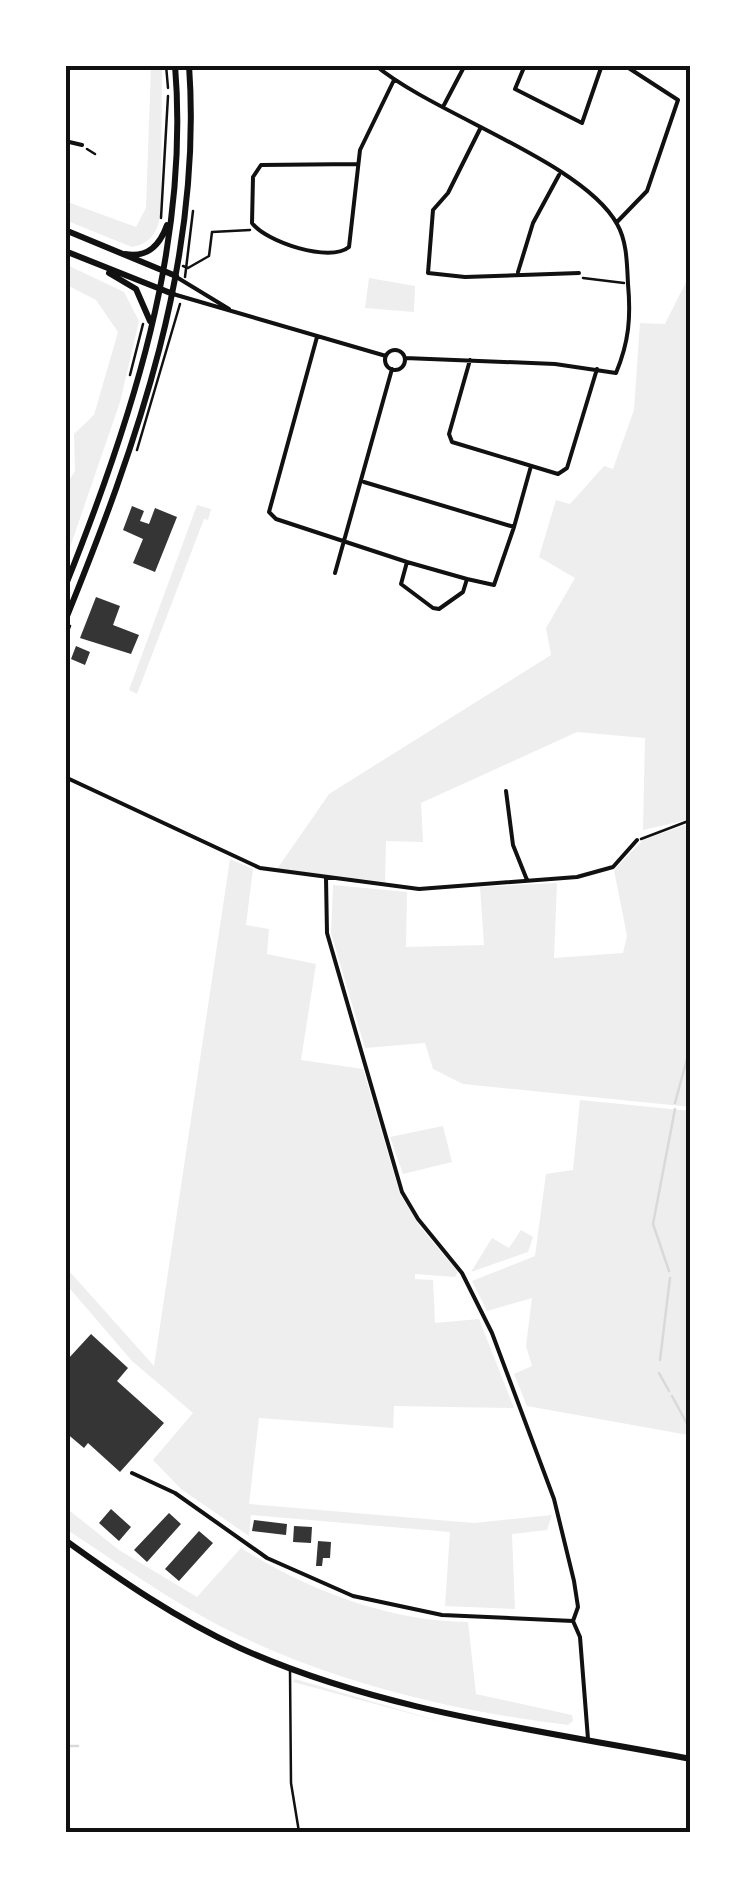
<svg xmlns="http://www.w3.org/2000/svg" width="756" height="1897" font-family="'Nunito Sans',sans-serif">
<rect width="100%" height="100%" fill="#fff"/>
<path fill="#eee" d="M151,65H162L161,209C159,228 154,243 132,247L65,220V201L136,227L146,208Z
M65,264L124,292L139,321L120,402L65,562V487L75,471L74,434L94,415L118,332L96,300L65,284Z
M691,272V819L643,830L645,738L577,732L421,803L423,842L386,841L385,882L277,869L329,794L551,655L546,628L575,578L539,557L556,500L570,504L604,466L613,469L634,410L640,323L665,324Z
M369,278L415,286L414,312L365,308Z
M197,505L211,509L208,520L204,519L137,694L129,690Z
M691,823V1107L463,1084L433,1069L425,1043L365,1048L331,933L333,885L407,892L406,947L484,945L480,887L557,883L554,958L623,953L627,936L614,870L643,840Z
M230,859L253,869L246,925L269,929L267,954L316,964L301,1060L363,1069L400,1194L421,1228L458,1272L455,1277L415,1274V1279L433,1280L435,1323L479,1319L514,1408L394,1406L393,1428L259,1418L249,1504L474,1523L552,1515L547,1530L512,1534L515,1609L445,1606L450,1532L251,1515L249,1536L181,1489L153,1460L193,1413L132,1361L65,1283L71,1273L154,1366Z
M580,1100L691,1111V1448L688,1435L527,1406L514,1374L532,1366L526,1346L532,1298L487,1311L472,1281L535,1256L546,1174L573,1170Z
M443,1126L452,1162L403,1174L390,1137Z
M521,1230L533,1237L528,1252L471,1272L492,1238L509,1248Z
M65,1507L119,1550L197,1597L241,1548C308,1590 388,1621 468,1622L476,1694L572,1715L573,1721L568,1725C437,1709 298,1674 184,1606C145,1583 107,1556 69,1531Z
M295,1679L446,1723L293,1682Z"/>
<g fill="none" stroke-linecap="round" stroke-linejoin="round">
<path stroke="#d9d9d9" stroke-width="2.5" d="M675,1103L691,1044
M669,1271L653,1224L675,1109
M660,1360L670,1278
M659,1373L669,1391
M672,1396L691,1431
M65,1746H78"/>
</g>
<path fill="#353535" d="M132,506L144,511L140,521L149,524L155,508L177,517L155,572L133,563L143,539L123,530Z
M96,597L120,606L113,625L139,635L131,654L80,638Z
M76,646L90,652L85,665L71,659Z
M91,1334L128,1368L117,1381L164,1423L120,1472L88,1443L84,1448L65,1432V1356L68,1359Z
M111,1509L131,1527L119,1541L99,1523Z
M169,1513L181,1524L147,1562L134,1550Z
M254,1520L287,1524L286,1535L252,1531Z
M294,1526L312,1527L311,1543L293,1542Z
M199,1531L213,1543L179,1581L165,1569Z
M318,1541L331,1542L330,1558H323L322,1566H316Z"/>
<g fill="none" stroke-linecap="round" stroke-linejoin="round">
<path stroke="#111" stroke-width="2.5" d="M166,65L168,88
M87,149L95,154
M161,218L168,96
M183,266L188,268L209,256L212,232L250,230
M185,277L193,211
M583,278L624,283
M130,375L143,324
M137,450L180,304
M65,638L70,626
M641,839L691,820"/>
<path stroke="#111" stroke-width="2.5" d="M290,1670L291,1783L299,1832"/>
<path stroke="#111" stroke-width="4" d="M375,65C433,114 583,162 617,224C627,241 627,264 628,284C631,317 629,342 616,373L555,364L405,358
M525,65L515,89L582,123L602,65
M444,105L465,65
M481,127L448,193L433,210L428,273L465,277L579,273
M65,141L82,145
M357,164L261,165L253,177L252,223C266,242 330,263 349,247L360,150L394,80
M617,222L647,191L678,100L624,65
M518,272L533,223L559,175
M178,278L229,309
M173,294L386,356
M317,337L269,512L276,519L407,562L401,584L433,608L439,609L463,592L467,579L407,562
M385 360a10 10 0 1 1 20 0a10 10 0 1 1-20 0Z
M470,360L449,434L452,442L558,474L567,468L597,369
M364,482L514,527L494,585L467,579
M514,527L531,466
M335,573L392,369
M65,777L260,868L419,889L577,877L613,867L637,840
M506,791L513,845L527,880
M326,878L327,933L402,1192L418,1219L462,1273L492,1333L554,1499L574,1581L578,1607L573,1621L580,1637L588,1739
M132,1473L175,1493L267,1558L353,1596L442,1615L573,1621"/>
<path stroke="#111" stroke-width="6" d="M65,230L176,276
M65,251L173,294
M125,254C148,258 160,245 167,225
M109,273L136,289L150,321
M65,587C131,422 190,245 175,65
M65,621C137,444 203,259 189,65
M65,1540C120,1580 177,1619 240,1648C382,1712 540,1730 691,1759"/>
</g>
<rect width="756" height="1897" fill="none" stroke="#ffffff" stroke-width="135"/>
<rect x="68" y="68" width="620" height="1762" fill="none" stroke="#111" stroke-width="4"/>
</svg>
